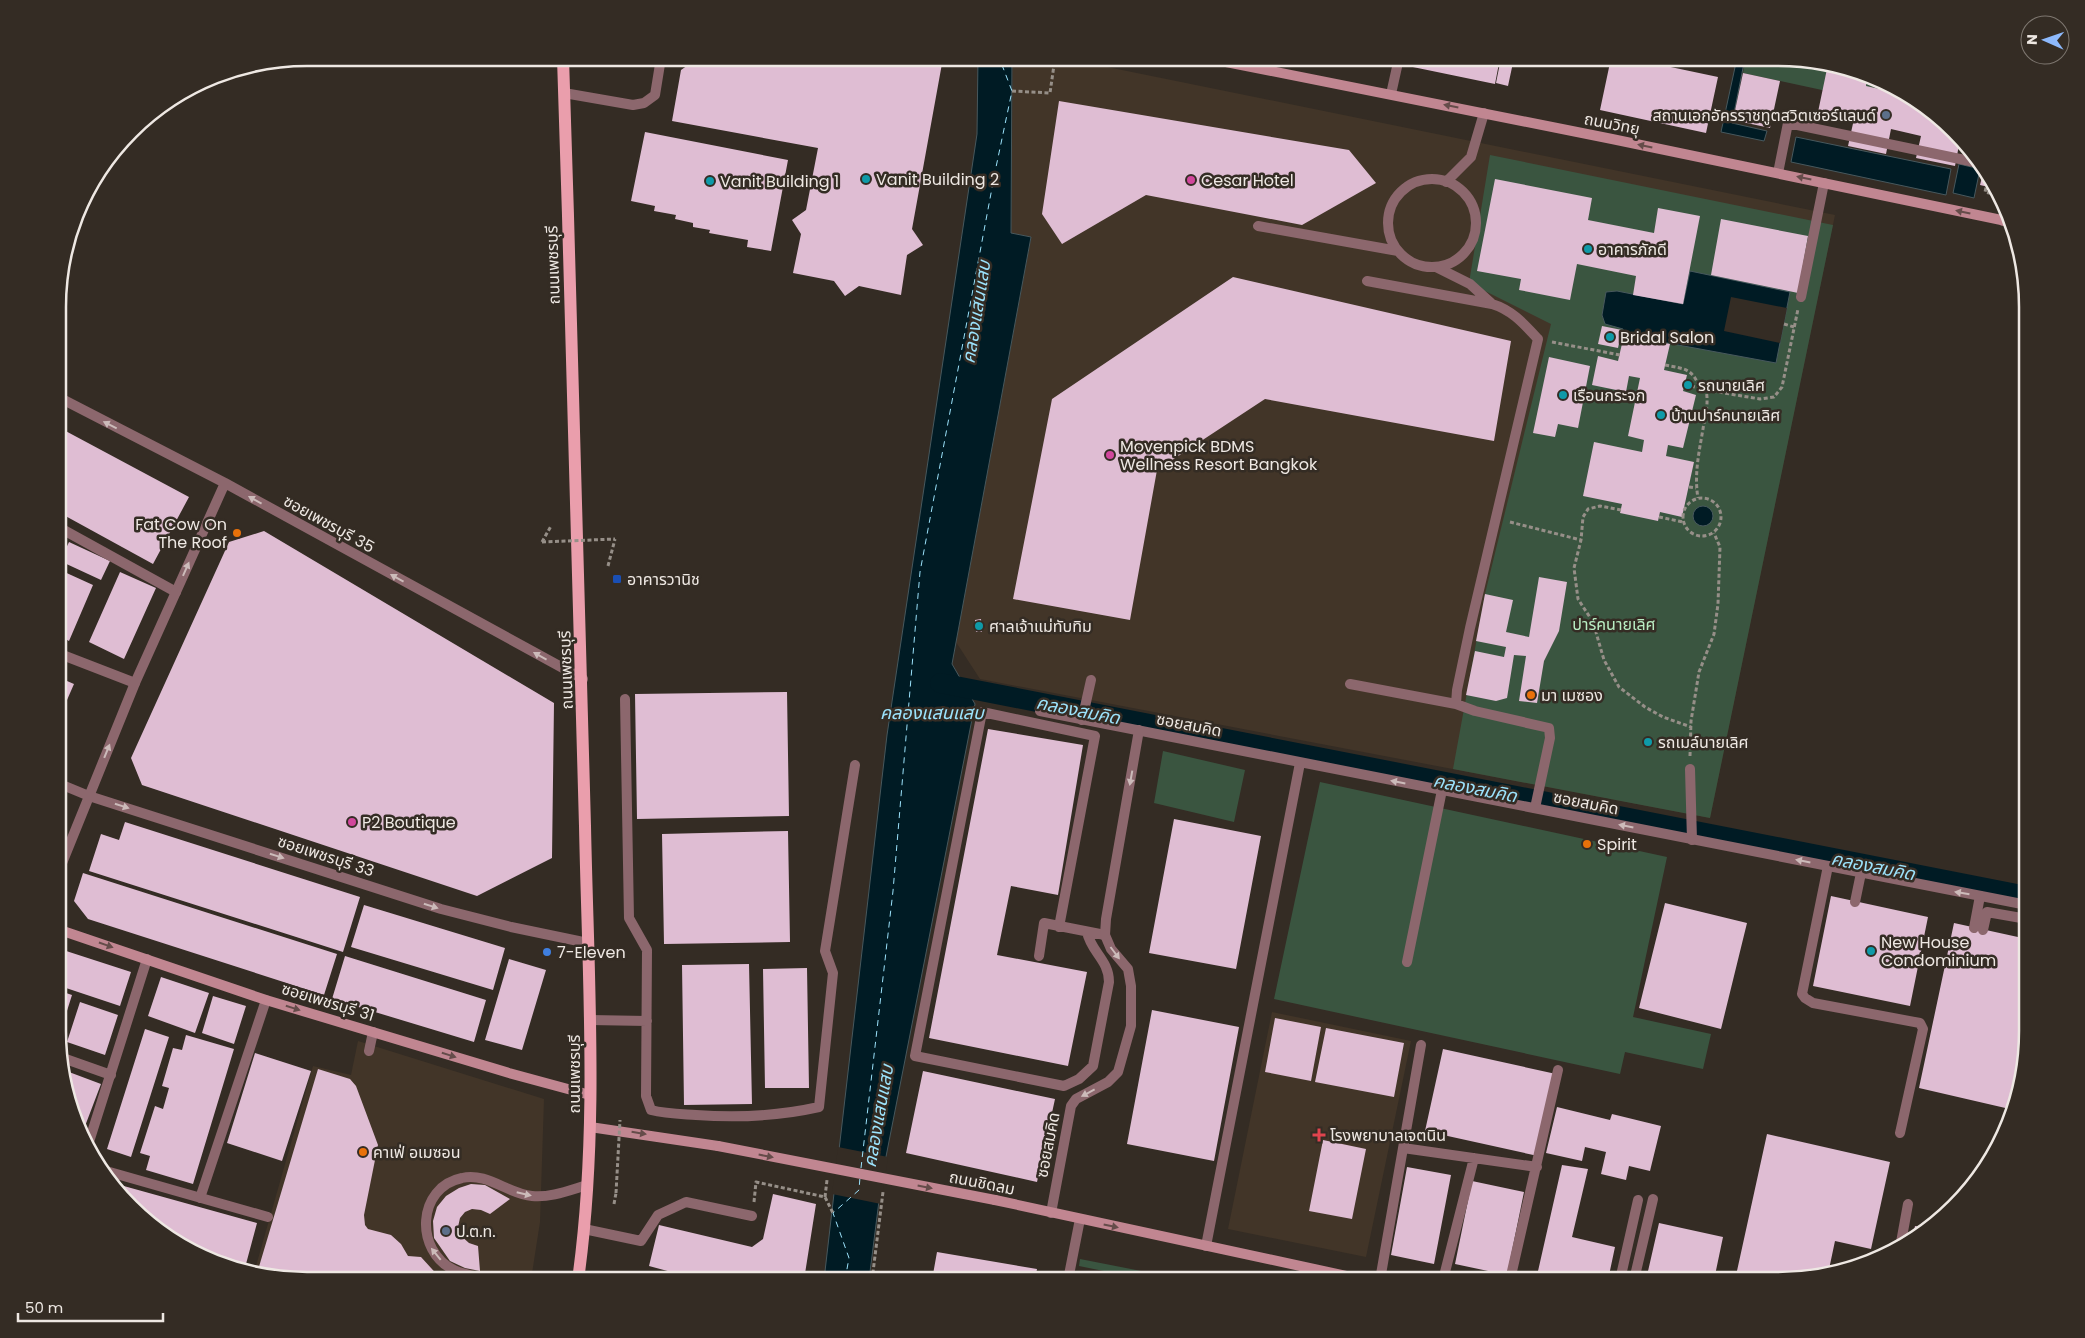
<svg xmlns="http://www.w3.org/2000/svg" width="2085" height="1338" font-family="Poppins,'Noto Sans Thai',sans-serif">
<rect width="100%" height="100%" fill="#342c24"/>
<path fill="#423528" d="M1013,58H1063L1835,215L1710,818L980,679L956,642L1031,238L1011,234Z
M1272,1012L1411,1041L1366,1257L1228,1229Z
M358,1041L544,1099L540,1222L531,1280H307L254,1273L313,1066L351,1075Z"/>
<path fill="#3a5540" d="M1746,58H1778L1843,66L1916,99L1940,119L1822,90L1743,73Z
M1490,155L1833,225L1710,818L1453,769L1485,594L1551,324L1469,283Z
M1163,751L1245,770L1234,822L1154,803Z
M1320,782L1667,857L1633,1017L1711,1034L1703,1069L1625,1052L1620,1074L1274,999Z
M1080,1259L1187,1280H1148L1079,1266Z"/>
<path fill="#001b24" stroke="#47585d" d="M978,58H1012L1011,233L1031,237L952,664L975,704L882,1177L869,1280H824L887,735L977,134Z
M1737,58H1745L1732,123L1767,131L1764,141L1721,132Z
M1796,137L1951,169L1946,195L1791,162Z
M1959,164L1980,169L1974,198L1953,193Z
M1690,271L1790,292L1776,363L1624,335L1623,329L1605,324L1602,315L1606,292L1617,291L1683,304Z
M1693 516a10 10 0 1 1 20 0a10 10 0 1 1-20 0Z"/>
<path fill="#342c24" d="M1731,297L1787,308L1780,343L1724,331Z
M838,1147L888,1157L881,1204L832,1194Z"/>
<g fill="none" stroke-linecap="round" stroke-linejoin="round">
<path stroke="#001b24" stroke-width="20" d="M940,683L2027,896"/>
<path stroke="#9ce3fc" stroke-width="1" stroke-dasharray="6 5" stroke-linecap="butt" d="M861,1168L893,891L920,572L995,172L1012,91L1002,65V58
M845,1280L849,1258L833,1213L859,1190L860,1177"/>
</g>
<path fill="#dfbdd3" d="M698,58H943L912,229L923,245L907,255L901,295L859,286L845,296L834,281L793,273L801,234L792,220L806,210L818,148L672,121L681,70Z
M1410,58H1500L1495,84L1408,66Z
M1501,58H1514L1508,86L1496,83Z
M1611,58H1628L1718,77L1706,133L1600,110Z
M1828,64L1843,66L1867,77L1866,86L1893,92V89L1916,99L1955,131L1966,146L1959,145L1955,166L1916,158L1921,136L1891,129L1886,154L1848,146L1854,119L1818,112Z
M1743,73L1780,81L1770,128L1733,120Z
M1059,101L1349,150L1376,183L1302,225L1146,195L1062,244L1042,214Z
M645,132L788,160L771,251L747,247L748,240L709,233L710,230L693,227V223L675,219L676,215L654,211L655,206L631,201Z
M1984,169L1994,183L1997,189L1980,185Z
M1495,179L1592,198L1588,220L1654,233L1658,208L1700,216L1683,304L1633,295L1636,276L1577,264L1570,300L1519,290L1521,279L1477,271Z
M1721,219L1808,236L1798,293L1711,275Z
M1233,277L1511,341L1494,441L1265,399L1157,470L1130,620L1013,599L1052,399Z
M1602,326L1622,330L1618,348L1598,344Z
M1624,335L1670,344L1664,370L1687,375L1683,391L1696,395L1683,448L1668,445L1666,456L1694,462L1682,517L1660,512L1658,521L1620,513L1622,504L1583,496L1594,442L1642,452L1644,440L1628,436L1640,378L1629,376L1626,392L1592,385L1598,356L1618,361Z
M1549,357L1590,366L1578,428L1558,424L1555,437L1533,433Z
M60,428L189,497L153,564L60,513Z
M264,531L554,703L552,858L477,896L142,785L131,758L229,542Z
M69,542L110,561L101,580L60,561Z
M60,570L93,585L69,641L60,636Z
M120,572L156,588L124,659L89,642Z
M1539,577L1567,582L1559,631L1544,661L1537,703L1519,701L1526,656L1514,655L1507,698L1496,701L1466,695L1475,651L1504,657L1506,647L1476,641L1485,594L1513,600L1506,632L1529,637Z
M981,619L982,632H976L975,620Z
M60,678L74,684L60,716Z
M787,692L789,816L637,819L635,694Z
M988,729L1083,745L1058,895L1011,886L997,955L1087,972L1068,1066L929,1038Z
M1174,819L1261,836L1236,969L1149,953Z
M125,822L360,897L343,952L89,871L101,834L119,840Z
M788,831L790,942L664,944L662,834Z
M83,873L337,954L324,995L88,919L74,901Z
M1831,896L1928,917L1910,1006L1813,986Z
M1665,903L1747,923L1721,1029L1639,1008Z
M364,905L505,948L493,990L351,947Z
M1954,923L2027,939V1047L2014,1110L1919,1088Z
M60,949L131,972L120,1006L60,986Z
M345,956L486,1000L474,1042L332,999Z
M509,959L546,970L522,1050L485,1040Z
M749,964L752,1104L684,1105L682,965Z
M807,968L809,1088H765L763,969Z
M161,977L209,993L195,1033L148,1016Z
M60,991L72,995L60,1033Z
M213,996L246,1006L234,1044L202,1033Z
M80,1002L118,1015L105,1055L67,1042Z
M1152,1010L1239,1027L1214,1161L1127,1144Z
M1275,1018L1321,1027L1311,1081L1265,1072Z
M1326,1028L1404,1043L1394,1097L1315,1082Z
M145,1029L169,1037L131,1157L107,1149Z
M186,1035L234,1049L193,1184L146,1170L150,1156L140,1153L155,1106L163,1109L169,1088L162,1086L173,1048L182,1050Z
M1443,1049L1556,1074L1538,1156L1425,1131Z
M255,1053L311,1071L282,1161L227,1143Z
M61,1069L101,1084L82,1134L71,1111Z
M318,1069L350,1079L356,1086L378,1145L364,1215L365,1225L368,1229L391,1235L401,1244L408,1256L421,1257L442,1280H307L258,1270Z
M923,1071L1055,1099L1037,1182L906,1153Z
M1557,1107L1610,1120L1612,1114L1661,1126L1650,1171L1629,1166L1626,1180L1601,1174L1606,1152L1585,1147L1582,1161L1546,1153Z
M1767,1134L1890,1162L1871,1249L1835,1241L1828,1274L1794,1280H1735Z
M1323,1140L1366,1149L1352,1219L1309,1211Z
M1562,1165L1588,1169L1572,1237L1615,1247L1608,1280H1536Z
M1407,1167L1451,1175L1434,1264L1391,1255Z
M1472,1181L1524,1192L1507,1275L1455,1264Z
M113,1183L257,1223L246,1264L192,1249L169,1239Z
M471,1184L485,1185L510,1199L490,1214L481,1210L472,1209L465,1212L460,1218L458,1227L460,1235L469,1243L478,1246L480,1271L465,1268L450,1261L434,1238L433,1221L437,1207L446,1196L459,1188Z
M773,1194L816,1204L804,1280H701L649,1266L659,1225L752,1247L763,1239Z
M1659,1223L1723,1237L1714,1280H1646Z
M1915,1226L1927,1228L1912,1240Z
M937,1252L1037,1269L1035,1280H932Z"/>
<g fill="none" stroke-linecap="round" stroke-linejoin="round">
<path stroke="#968f88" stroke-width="3" stroke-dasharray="4 2.5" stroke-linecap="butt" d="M1012,91L1050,93L1055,58
M1989,175L1985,192L1999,195
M1784,324L1794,327
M1552,342L1620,355
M1665,365C1685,369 1692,368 1700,388
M1691,386L1706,390C1709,404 1705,416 1703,429C1699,452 1694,475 1698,498
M1706,390L1760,399L1774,397L1782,387L1798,309
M1689,487L1696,488
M1683 517a19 19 0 1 1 38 0a19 19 0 1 1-38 0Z
M1621,510L1600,506L1588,509L1583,517L1581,540L1574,568L1578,599L1593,622L1604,660L1619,687L1645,707L1663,717L1691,727
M1659,517L1683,522
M1510,522L1581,540
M542,542L551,526
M608,566L615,539
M1690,756L1691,721L1699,672L1714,634L1718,604L1720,547L1714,533
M825,1197L827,1180
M754,1202L756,1182L825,1197L833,1213
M614,1204L616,1193
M872,1280L883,1192"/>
<path stroke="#8c676d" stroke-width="10" d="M673,58H674
M564,93L633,105L644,103L655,95L661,58
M1778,173L1788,123L1979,163
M1388 223a44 44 0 1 1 88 0a44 44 0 1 1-88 0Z
M1446,182L1471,157L1484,113
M2003,221L2005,209
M1258,226L1398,251
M1436,267L1470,284L1491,303
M1367,281L1492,304C1512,310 1524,324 1538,339L1470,628L1457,690L1456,704L1475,711L1549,728L1550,738L1535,808
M1801,297L1824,183
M60,528L176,592
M60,654L135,683
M1350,684L1456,704
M625,699L629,918L647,950L646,1096L651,1110C666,1114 681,1114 696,1115C737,1118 779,1116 819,1107L833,973L825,951L855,765
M1082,720L1091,680
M1690,769L1692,840
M1828,866L1802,994L1805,998L1813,1003L1920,1023L1923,1029L1900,1133
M1855,902L1861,873
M1059,927L1095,736L982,712L915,1056L1064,1086L1079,1079L1093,1066L1109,982C1109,960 1091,952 1087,932
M1974,928L1980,896
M1983,930L1987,912L2027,919
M1039,956L1044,923L1105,935
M1407,962L1442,790
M590,1020L647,1021
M369,1051L373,1032
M1403,1148L1537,1167
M584,1229L641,1241L658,1215L686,1202L752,1216
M1206,1246L1300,763
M1900,1248L1908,1204
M495,1280C482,1277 466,1276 454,1270C414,1251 417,1187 462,1178C487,1172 508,1194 532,1196C550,1198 570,1190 587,1185
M1380,1280L1421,1045
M1443,1280L1474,1158
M1510,1280L1558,1070
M1620,1280L1638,1200
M1634,1280L1653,1199"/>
<path stroke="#8c676d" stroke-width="10" d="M1258,67L1260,58
M1391,94L1399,58
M60,398L225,483L583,679
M1040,711L2027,905
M60,784L89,796L441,909L511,927L588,943
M60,868L135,683L225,483
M60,1057L111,1075
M88,1145L147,959
M99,1169L268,1217
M200,1198L266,1000
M1051,1213L1071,1106L1076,1099L1108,1082L1118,1072L1131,1026V986L1128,969L1111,949L1105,935L1106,919L1139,730
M1068,1280L1080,1219"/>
<path stroke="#c18691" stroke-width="10" d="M1206,58L1612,139L2011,222
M60,930L266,1000L509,1073L590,1095
M590,1127L718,1146
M995,1200L1365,1280"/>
<path stroke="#ea9eac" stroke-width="12" d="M563,58C571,314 580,570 585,826C588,977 599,1130 578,1280"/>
<path stroke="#968f88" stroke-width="3" stroke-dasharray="4 2.5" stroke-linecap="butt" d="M542,542L615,539
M616,1193L620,1120"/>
<path stroke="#c18691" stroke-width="10" d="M718,1146L995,1200"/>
</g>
<defs><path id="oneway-solid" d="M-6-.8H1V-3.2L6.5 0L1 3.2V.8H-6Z" transform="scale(1.25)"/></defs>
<g fill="#654c4a">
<use href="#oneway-solid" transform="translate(1451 106) rotate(-169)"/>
<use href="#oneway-solid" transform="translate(1645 146) rotate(-168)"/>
<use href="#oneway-solid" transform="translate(1804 178) rotate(-168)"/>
<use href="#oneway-solid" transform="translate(1963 212) rotate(-168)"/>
<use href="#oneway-solid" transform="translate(106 945) rotate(19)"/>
<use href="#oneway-solid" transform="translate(293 1008) rotate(17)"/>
<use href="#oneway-solid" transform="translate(449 1055) rotate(17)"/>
<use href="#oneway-solid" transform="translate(639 1133) rotate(9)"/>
<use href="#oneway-solid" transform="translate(766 1156) rotate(11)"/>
<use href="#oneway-solid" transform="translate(925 1187) rotate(11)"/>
<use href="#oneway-solid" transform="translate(1111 1226) rotate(12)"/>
</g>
<g fill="#ccbbba">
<use href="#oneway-solid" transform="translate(110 425) rotate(-153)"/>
<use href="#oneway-solid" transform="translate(255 500) rotate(-151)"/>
<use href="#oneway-solid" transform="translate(186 569) rotate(-66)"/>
<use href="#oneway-solid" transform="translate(397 578) rotate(-151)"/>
<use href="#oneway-solid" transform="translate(540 656) rotate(-151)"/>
<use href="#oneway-solid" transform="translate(107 751) rotate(-68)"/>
<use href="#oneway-solid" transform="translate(1131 778) rotate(100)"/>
<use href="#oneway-solid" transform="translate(1398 782) rotate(-169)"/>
<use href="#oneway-solid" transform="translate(122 806) rotate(18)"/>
<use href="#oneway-solid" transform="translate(1626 826) rotate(-169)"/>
<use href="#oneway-solid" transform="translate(277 856) rotate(18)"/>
<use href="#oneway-solid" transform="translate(1803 861) rotate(-169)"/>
<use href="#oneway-solid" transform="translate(1962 893) rotate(-171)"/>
<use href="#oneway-solid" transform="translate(431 906) rotate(18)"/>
<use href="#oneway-solid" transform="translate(1115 953) rotate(53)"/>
<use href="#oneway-solid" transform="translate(1088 1093) rotate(152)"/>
<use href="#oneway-solid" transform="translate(524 1194) rotate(13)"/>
<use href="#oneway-solid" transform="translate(436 1254) rotate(-129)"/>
</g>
<g fill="#5c6f8a" stroke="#342c24" stroke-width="2">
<circle cx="1886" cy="115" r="5"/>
<circle cx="446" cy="1231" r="5"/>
</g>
<g fill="#0f9aa8" stroke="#342c24" stroke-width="2">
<circle cx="866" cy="179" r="5"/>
<circle cx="710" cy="181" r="5"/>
<circle cx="1588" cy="249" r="5"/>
<circle cx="1610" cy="337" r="5"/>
<circle cx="1688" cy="385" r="5"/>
<circle cx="1563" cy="395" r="5"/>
<circle cx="1661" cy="415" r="5"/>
<circle cx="979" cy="626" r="5"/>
<circle cx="1648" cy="742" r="5"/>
<circle cx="1871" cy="951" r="5"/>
</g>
<g fill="#d1479c" stroke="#342c24" stroke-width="2">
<circle cx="1191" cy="180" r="5"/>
<circle cx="1110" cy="455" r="5"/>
<circle cx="352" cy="822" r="5"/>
</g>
<g fill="#e8710a" stroke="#342c24" stroke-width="2">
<circle cx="237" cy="533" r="5"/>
<circle cx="1531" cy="695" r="5"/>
<circle cx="1587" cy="844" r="5"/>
<circle cx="363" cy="1152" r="5"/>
</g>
<rect fill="#1a4fb4" stroke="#342c24" stroke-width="2" x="612" y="574" width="10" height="10" rx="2.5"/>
<circle fill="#3f7fe0" stroke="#342c24" stroke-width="2" cx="547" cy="952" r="5"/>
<path fill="#e0444e" stroke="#342c24" stroke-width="2" d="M1316.5 1127.5h5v5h5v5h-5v5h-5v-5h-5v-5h5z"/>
<g text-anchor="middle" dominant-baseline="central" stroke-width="5" stroke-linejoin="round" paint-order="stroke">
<g font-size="16" fill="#eee8e3" stroke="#342c24" text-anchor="start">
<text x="1876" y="115" text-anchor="end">สถานเอกอัครราชทูตสวิตเซอร์แลนด์</text>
<text x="876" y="179">Vanit Building 2</text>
<text x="1201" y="180">Cesar Hotel</text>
<text x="720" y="181">Vanit Building 1</text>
<text x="1598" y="249">อาคารภักดี</text>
<text x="1620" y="337">Bridal Salon</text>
<text x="1698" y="385">รถนายเลิศ</text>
<text x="1573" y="395">เรือนกระจก</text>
<text x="1671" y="415">บ้านปาร์คนายเลิศ</text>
<text x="1120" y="446">Movenpick BDMS<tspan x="1120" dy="18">Wellness Resort Bangkok</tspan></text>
<text x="227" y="524" text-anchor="end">Fat Cow On<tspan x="227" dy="18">The Roof</tspan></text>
<text x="627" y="579">อาคารวานิช</text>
<text x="989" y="626">ศาลเจ้าแม่ทับทิม</text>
<text x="1541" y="695">มา เมซอง</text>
<text x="1658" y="742">รถเมล์นายเลิศ</text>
<text x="362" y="822">P2 Boutique</text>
<text x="1597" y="844">Spirit</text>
<text x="1881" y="942">New House<tspan x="1881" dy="18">Condominium</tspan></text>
<text x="557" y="952">7-Eleven</text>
<text x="1330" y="1135">โรงพยาบาลเจตนิน</text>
<text x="373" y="1152">คาเฟ่ อเมซอน</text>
<text x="456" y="1231">ป.ต.ท.</text>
</g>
<g font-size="16" fill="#eee8e3" stroke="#342c24">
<text transform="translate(1612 124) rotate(11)">ถนนวิทยุ</text>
<text transform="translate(553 265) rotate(-92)">ถนนเพชรบุรี</text>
<text transform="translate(329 524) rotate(29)">ซอยเพชรบุรี 35</text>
<text transform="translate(566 670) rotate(-92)">ถนนเพชรบุรี</text>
<text transform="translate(1189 725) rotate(11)">ซอยสมคิด</text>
<text transform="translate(1586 803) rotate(11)">ซอยสมคิด</text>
<text transform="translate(326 856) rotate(18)">ซอยเพชรบุรี 33</text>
<text transform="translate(328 1002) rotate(17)">ซอยเพชรบุรี 31</text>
<text transform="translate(574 1074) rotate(-90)">ถนนเพชรบุรี</text>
<text transform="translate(1048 1145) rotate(-79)">ซอยสมคิด</text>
<text transform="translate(982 1183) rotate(11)">ถนนชิดลม</text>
</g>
<g font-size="16" fill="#b9edc3" stroke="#342c24">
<text x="1614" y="624">ปาร์คนายเลิศ</text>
</g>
<g font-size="18" font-style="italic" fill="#9ce3fc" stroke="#342c24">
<text transform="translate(976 312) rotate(-81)">คลองแสนแสบ</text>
<text transform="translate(1078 710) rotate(11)">คลองสมคิด</text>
<text x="932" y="712">คลองแสนแสบ</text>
<text transform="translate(1475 788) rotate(11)">คลองสมคิด</text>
<text transform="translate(1873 866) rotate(11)">คลองสมคิด</text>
<text transform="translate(878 1116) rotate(-80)">คลองแสนแสบ</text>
</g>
</g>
<path d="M0 0H2085V1338H0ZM307 66H1778A241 241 0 0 1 2019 307V1031A241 241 0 0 1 1778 1272H307A241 241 0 0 1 66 1031V307A241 241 0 0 1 307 66Z" fill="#342c24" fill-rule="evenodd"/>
<path fill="none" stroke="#eee8e3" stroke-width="2.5" d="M307 66H1778A241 241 0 0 1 2019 307V1031A241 241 0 0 1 1778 1272H307A241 241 0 0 1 66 1031V307A241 241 0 0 1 307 66Z"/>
<g transform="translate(2045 40) rotate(272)"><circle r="24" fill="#342c24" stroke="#7e7770"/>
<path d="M0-4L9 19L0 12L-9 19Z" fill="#8db9fc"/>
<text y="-8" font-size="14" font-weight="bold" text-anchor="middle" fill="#eee8e3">N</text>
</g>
<path d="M18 1313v8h145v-8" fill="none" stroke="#eee8e3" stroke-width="2.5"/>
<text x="25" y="1313" font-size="15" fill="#eee8e3" stroke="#342c24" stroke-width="4" paint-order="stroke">50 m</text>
</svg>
